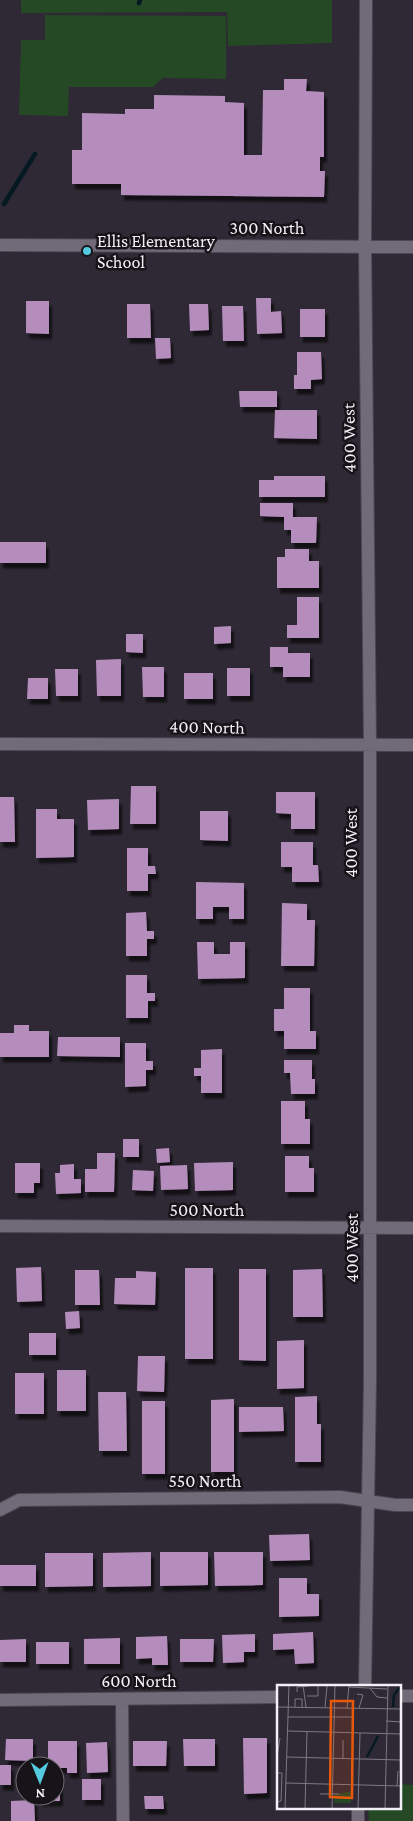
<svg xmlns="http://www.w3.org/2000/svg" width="413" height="1821" font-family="'Crimson Pro',serif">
<defs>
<filter id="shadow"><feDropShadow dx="3" dy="5.5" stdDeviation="1" flood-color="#0009"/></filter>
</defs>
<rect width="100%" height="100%" fill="#2f2935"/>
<path fill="#254825" d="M21,0H332V43L228,46L227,12L21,13Z
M45,15L226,16V79L163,78L153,87H69L68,116L19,115L21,40H45Z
M399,1784L413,1785V1821H369L368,1807H399Z"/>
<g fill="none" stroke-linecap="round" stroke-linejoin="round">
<path stroke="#041921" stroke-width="4.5" d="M139,3L140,0
M4,204L35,154"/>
</g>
<path fill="#b58dbc" filter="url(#shadow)" d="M284,79H307L306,91L324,92V157H320V171H325L324,197L121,195V184H72V150H82V113L125,114V109H154V95L225,96V102L244,103V155H262L263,90H284Z
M256,298H271V312L281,311L282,333L257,334Z
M26,301H49V334L26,333Z
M127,304H150L151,338H127Z
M189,304H208L209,330L190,331Z
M222,306H243L244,341H223Z
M300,309H325V337H300Z
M155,338H170L171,358L156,359Z
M297,352H321L322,379L311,380V389H294V375H297Z
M239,391H277V407H240Z
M275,410H317V439L274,438Z
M274,476H325V497H259V480H274Z
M260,503H293V517H317L316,543H291V530H284V517L260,516Z
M0,542H46V563H0Z
M285,549H309V561H319V588H277V557H285Z
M297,597H319V638H287V625H297Z
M231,626V643L214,644V627Z
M126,634H143V653L126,652Z
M270,647H288V653H310V677H283V667H270Z
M121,659V696H97L96,660Z
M142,667H164V697H143Z
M227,668H250V696H227Z
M55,669H78V696H56Z
M184,673H213V699H184Z
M28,678H48V699H27Z
M131,786H156V824H130Z
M276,792H315V829H291V814L276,813Z
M0,797H14L15,842H0Z
M119,799V829L88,830L87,800Z
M36,809H57V819H74V857L36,858Z
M200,811H228V841L200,840Z
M281,842H313V865H318L319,882H292V867H281Z
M127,848H148V866H155L156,874H148V891H127Z
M196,882L244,883V919H229V907H213V919H196Z
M282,903L307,904V920H315L314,966H281Z
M146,912L147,931H154V939H147V956H126V913Z
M197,942H214V954H230V942H245V978L198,979Z
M126,975H147V993H155V1001H148V1018H126Z
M284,988H310V1031H316V1049H284V1031H274V1009H284Z
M14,1025H29V1031H49V1057H0V1033H14Z
M58,1037H120V1057L57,1056Z
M125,1043H146V1061H153V1070H146V1086L125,1087Z
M222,1049V1093H201V1076H194V1068H201V1050Z
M284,1060H312V1079H315V1094H291L290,1073H284Z
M281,1101H305V1119H310V1144H281Z
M123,1139H139V1157H123Z
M169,1148L170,1162L157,1163L156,1149Z
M97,1153H115L114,1192H85V1169H97Z
M285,1156H309V1168H314V1192H285Z
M233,1162V1190L195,1191L194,1163Z
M15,1163H40V1183H34V1193H15Z
M74,1164V1179H81V1193L56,1194L55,1173H60V1165Z
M187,1165L188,1189L161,1190L160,1166Z
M133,1170L154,1171L153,1191L132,1190Z
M41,1267L42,1301L17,1302L16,1268Z
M185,1268H213V1359H185Z
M239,1269H266V1361L239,1360Z
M322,1269L323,1317H293V1270Z
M75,1270H99L100,1305H75Z
M136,1271L156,1272L155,1305L114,1304L115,1278H136Z
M79,1311L80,1328L66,1329L65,1312Z
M29,1333H56V1355H29Z
M304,1340V1388L277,1389V1341Z
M138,1356H165L164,1392L137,1391Z
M57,1370H86V1411H57Z
M15,1373H44V1414H15Z
M98,1392H126L127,1451H99Z
M317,1396V1424H321V1462H295V1397Z
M234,1399V1472H211V1400Z
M142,1401H165V1474H142Z
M239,1407H283L284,1431L239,1432Z
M309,1534L310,1560L270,1561L269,1535Z
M151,1552V1586L103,1587V1553Z
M160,1552H208V1585L160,1586Z
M214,1552H263V1585L215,1586Z
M45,1553H93V1586L45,1587Z
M0,1565H36V1586H0Z
M279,1578H307V1594H319V1616L279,1617Z
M313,1632L314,1663L295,1664L294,1649L273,1650V1634Z
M255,1634V1652H244V1662L223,1663L222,1635Z
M167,1636L168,1665H152V1658L136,1659V1637Z
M120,1638V1664H84V1639Z
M26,1639V1662H0V1640Z
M180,1639H214L213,1662H180Z
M36,1642H69V1664H36Z
M243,1738H267V1793L244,1794Z
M6,1739H33V1761L5,1760Z
M183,1739H215V1766H184Z
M48,1741H77V1773H67V1768H57V1765H48Z
M133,1741H167L166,1766H133Z
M107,1742L108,1772L87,1773L86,1743Z
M0,1765H11V1785H0Z
M55,1776H60V1801H39L38,1796H55Z
M82,1779H101V1800H82Z
M144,1796H163L164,1809H145Z
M34,1800L35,1821H11V1801Z"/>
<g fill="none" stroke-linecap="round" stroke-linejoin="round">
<g stroke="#4c4751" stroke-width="14">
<path id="minor" d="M0,245L413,247
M0,744L413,745
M0,1226L413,1228
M0,1510L19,1500L340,1497L395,1505H413
M365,1686L370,1381V745L365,246L366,0
M399,1696H413
M122,1699L123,1821
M0,1700L278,1697
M358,1807V1821"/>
</g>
<use href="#minor" stroke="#716b79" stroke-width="12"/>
</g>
<circle fill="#54cade" stroke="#161319" stroke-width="2" cx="87" cy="251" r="5"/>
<g text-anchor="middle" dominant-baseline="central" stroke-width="5" stroke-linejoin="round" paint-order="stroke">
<g font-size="18" fill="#f2eff7" stroke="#161319">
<text x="267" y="228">300 North</text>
<text transform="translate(349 438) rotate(-91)">400 West</text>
<text transform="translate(207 727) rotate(1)">400 North</text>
<text transform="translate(351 843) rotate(-90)">400 West</text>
<text x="207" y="1210">500 North</text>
<text transform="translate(352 1248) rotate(-90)">400 West</text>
<text x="205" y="1481">550 North</text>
<text x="139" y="1681">600 North</text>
</g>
<g font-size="18" fill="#f2eff7" stroke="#161319" text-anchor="start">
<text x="97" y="241">Ellis Elementary<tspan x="97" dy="21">School</tspan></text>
</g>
</g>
<g transform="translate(277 1685)">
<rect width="124" height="124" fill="#2f2935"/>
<path d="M74,106V118H57V110Z" fill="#254825"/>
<path fill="none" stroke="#041921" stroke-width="2.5" d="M116,22L117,10L124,1M90,72L101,51"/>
<path fill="none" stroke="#7d7883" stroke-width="1" d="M26,0L29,22M72,2L110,4M93,3L100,12L110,13M20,7V2L32,1M80,9L86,10L82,23M30,11H41V0M0,22L124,24M18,22V14H25V22M48,22L50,1M70,23L72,0M11,32H76M109,36L124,37M11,46L124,49M0,71L3,53M10,72L124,75M66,73V55M0,88H5L4,116L0,117M9,98L124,101M120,101L121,86M43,109H62M8,124L12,0M28,124L30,47M55,124L58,0M81,124L83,48M108,124L111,0"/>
<path fill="#e8590c" fill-opacity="0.15" stroke="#e8590c" stroke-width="2.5" d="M54,16H76L75,113L53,112Z"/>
<rect width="124" height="124" fill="none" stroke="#f2eff7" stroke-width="2.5"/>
</g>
<g transform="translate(40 1781) rotate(179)"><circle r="24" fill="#161319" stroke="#6e6b72"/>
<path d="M0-4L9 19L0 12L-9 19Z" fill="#54cade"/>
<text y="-8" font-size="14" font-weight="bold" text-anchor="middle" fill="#f2eff7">N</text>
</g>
</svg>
